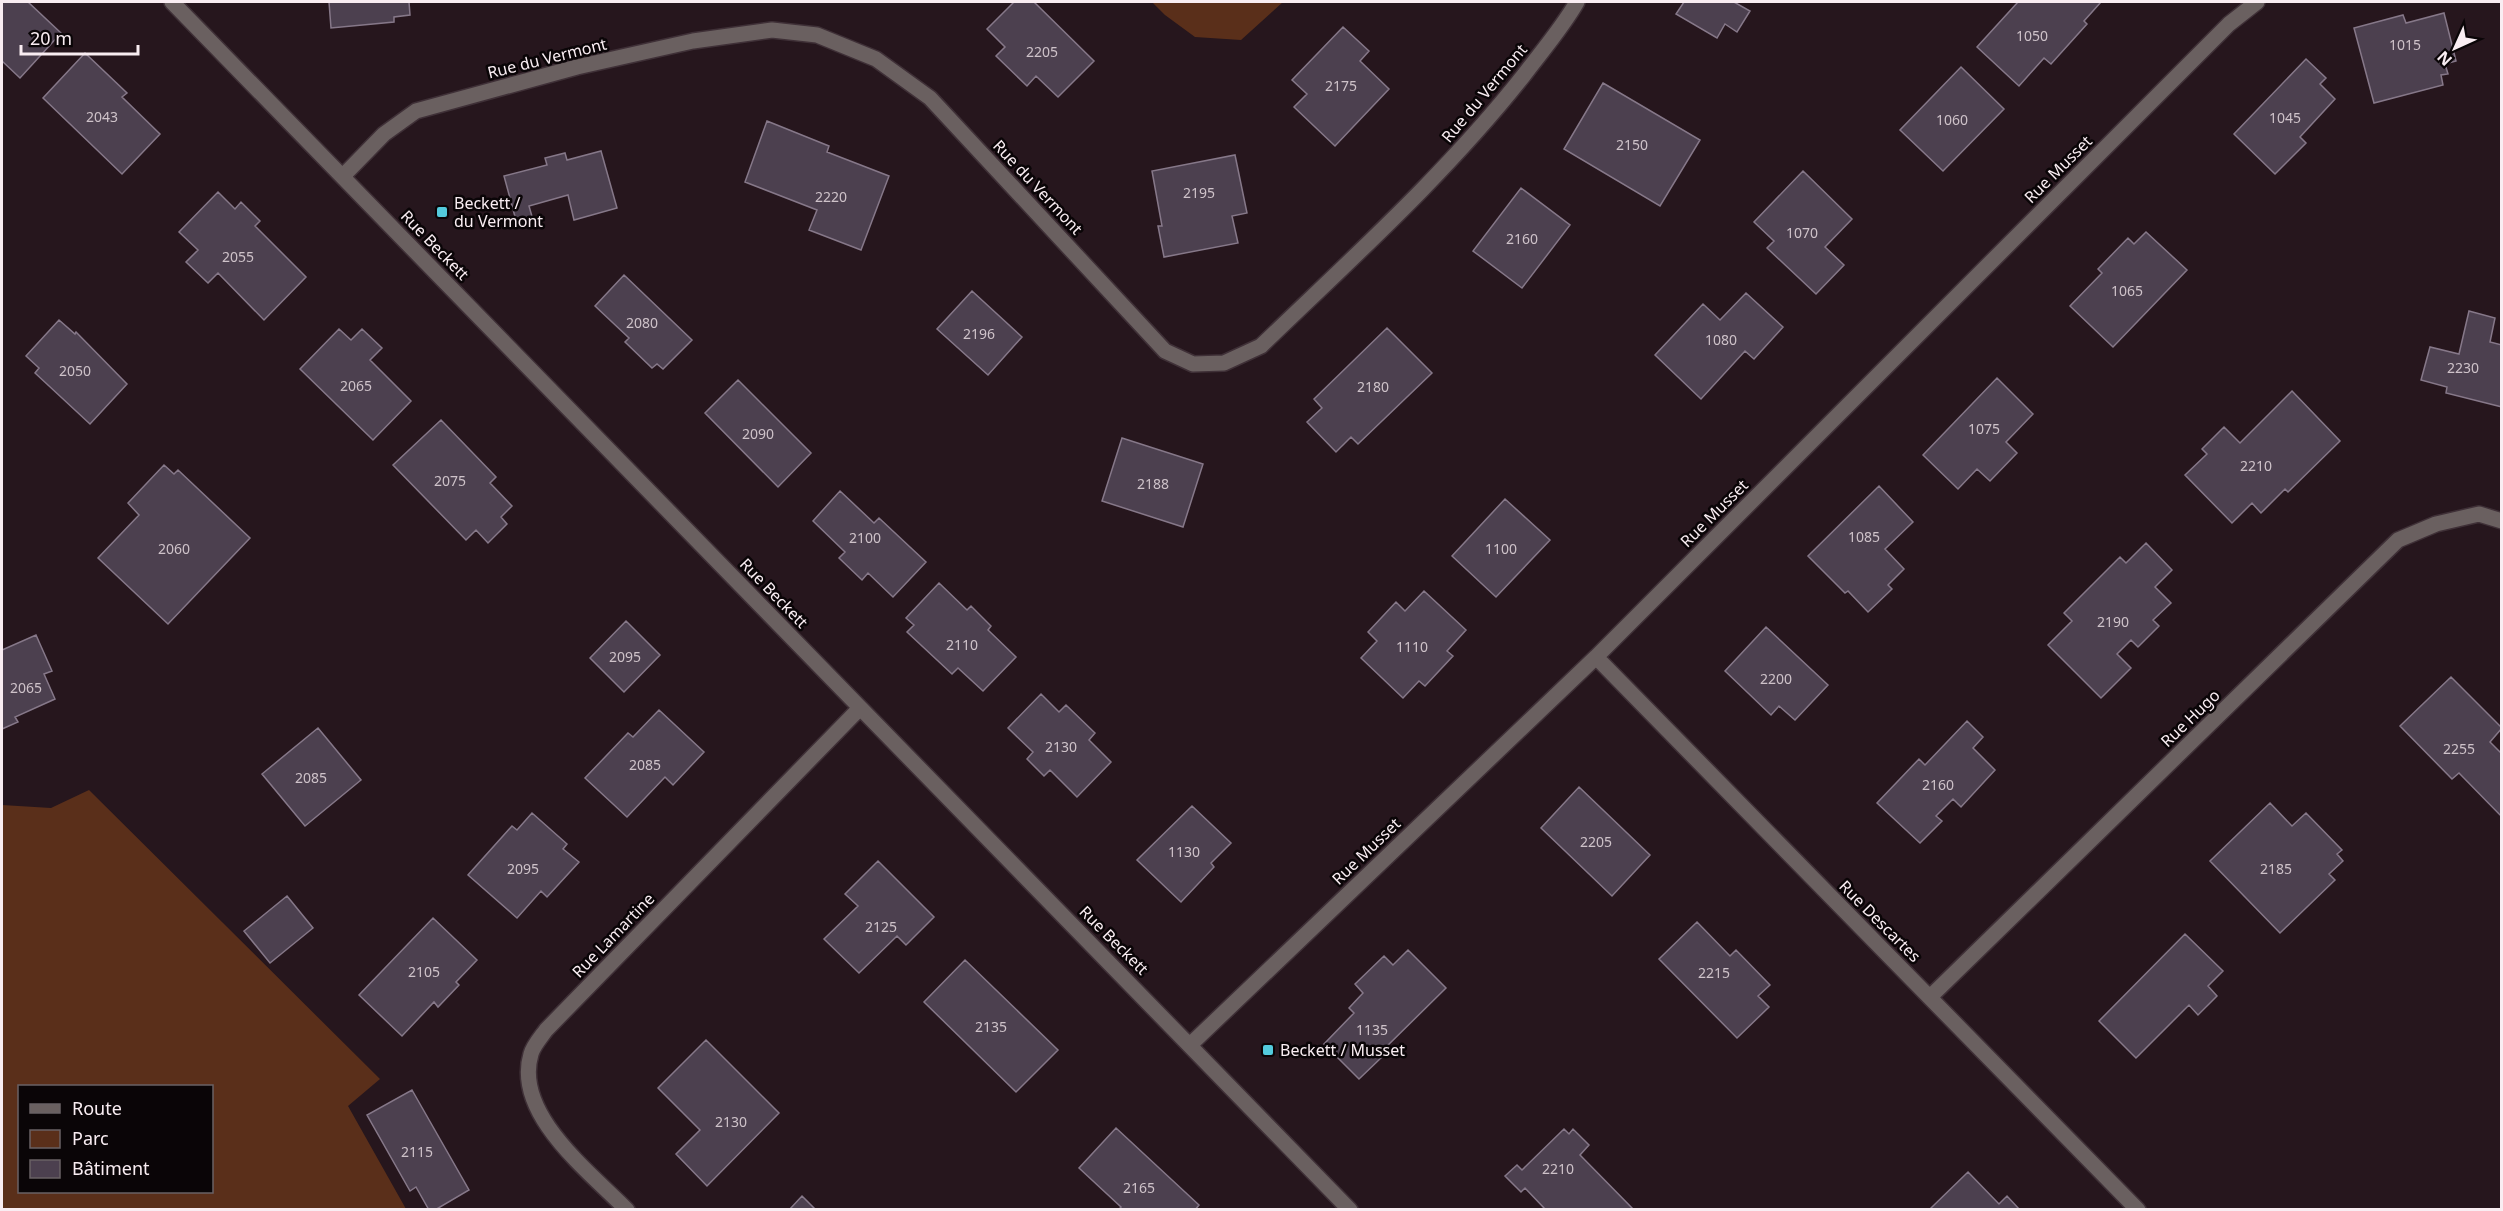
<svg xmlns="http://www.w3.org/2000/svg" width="2503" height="1211" font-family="'Noto Sans',sans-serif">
<rect width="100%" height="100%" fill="#26161d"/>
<path fill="#5a2f1a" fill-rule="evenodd" d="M1152,2H1283L1241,40L1195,37L1165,15Z
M89,790L380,1079L348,1106L406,1209H2V805L51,808ZM20,1086H212V1192H20Z"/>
<path fill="#4c404f" stroke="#867889" stroke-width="1.5" d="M2,2H28L61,33L20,78L2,61Z
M329,2H409L410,15L394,17V22L331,28Z
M1014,2H1034L1094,61L1058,97L1036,76L1027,86L996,56L1005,47L987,29Z
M1684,2H1734L1750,11L1737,32L1725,24L1717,38L1676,14Z
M2018,2H2101L2084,21L2087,24L2051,64L2044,58L2019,86L1977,47Z
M2444,13L2456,61L2445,64L2448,74L2441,75L2443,85L2374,103L2354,28L2403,15L2406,23Z
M1343,27L1369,51L1360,61L1389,89L1335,146L1294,107L1307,94L1292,80Z
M85,53L127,93L122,97L160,134L122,174L43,98Z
M2306,59L2326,78L2320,84L2335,99L2300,137L2306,143L2275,174L2234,134Z
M1961,67L2004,109L1943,171L1900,130Z
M1603,83L1700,140L1660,206L1564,149Z
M767,121L829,146L827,152L889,176L861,250L809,230L817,210L745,182Z
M601,151L617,208L574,220L568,195L529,206L533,220L517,224L504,176L547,165L545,158L565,153L567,160Z
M1235,155L1247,213L1232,216L1238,243L1164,257L1158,226H1162L1152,171Z
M1803,171L1852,219L1825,247L1844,265L1816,294L1767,248L1774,241L1754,222Z
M1521,188L1570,225L1522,288L1473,251Z
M218,192L235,209L241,202L260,221L255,226L306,277L264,320L218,273L208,283L186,262L198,250L179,232Z
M2146,232L2187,270L2113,347L2070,306L2102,273L2098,269L2128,238L2134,244Z
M624,275L692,340L663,369L657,364L652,368L625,342L629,338L595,306Z
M972,291L1022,337L988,375L937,329Z
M1746,293L1783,327L1754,359L1745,351L1701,399L1655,355L1703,304L1720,320Z
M2469,311L2495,318L2490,342L2502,345V407L2446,393L2447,387L2421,380L2430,347L2459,354Z
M59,320L75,334L76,332L127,384L90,424L35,373L39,368L26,356Z
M1387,328L1432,373L1358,444L1351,437L1336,452L1307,422L1322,408L1314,399Z
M339,329L351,340L362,329L382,348L370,360L411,401L373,440L300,369Z
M1997,378L2033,414L2006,442L2017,453L1990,481L1977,469L1958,489L1923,455Z
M738,380L811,453L778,487L705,413Z
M2292,391L2340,441L2288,492L2285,489L2261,513L2252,503L2232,523L2185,475L2207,454L2202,449L2224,427L2240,443Z
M441,420L496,477L490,483L512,506L501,517L507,524L488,543L476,530L466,540L393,465Z
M1122,438L1203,464L1183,527L1102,501Z
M164,465L174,474L178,470L250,538L168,624L98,558L139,515L128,503Z
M1879,486L1913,522L1885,549L1904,569L1888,585L1892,589L1868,612L1848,591L1845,593L1808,556Z
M840,491L874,523L879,518L926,562L893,597L868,573L862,580L839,558L845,552L813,521Z
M1505,499L1550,540L1496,597L1452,556Z
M2146,543L2172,570L2155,587L2171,603L2153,620L2159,626L2138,647L2131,640L2117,654L2131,668L2101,698L2048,645L2072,621L2064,613L2120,557L2126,563Z
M939,583L967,610L971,606L991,626L988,630L1016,657L983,691L958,668L952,674L907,632L914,625L906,618Z
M1424,591L1466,630L1447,651L1453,656L1425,686L1419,681L1403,698L1361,658L1377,641L1368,632L1396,602L1405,611Z
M626,621L660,655L624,692L590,658Z
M1766,627L1828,685L1795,720L1779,706L1771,715L1725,671Z
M36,635L52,671L44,674L55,699L15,717L18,722L2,729V650Z
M2451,677L2502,728L2490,742L2502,754V817L2459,773L2452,779L2400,726Z
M1041,694L1059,712L1066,705L1095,733L1089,740L1111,762L1077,797L1050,770L1044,776L1027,759L1033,752L1008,728Z
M659,710L704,752L673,785L665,777L627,817L585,778L628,733L633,737Z
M1967,721L1983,737L1973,748L1995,770L1961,807L1953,799L1936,816L1942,821L1920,843L1877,803L1919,759L1925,765Z
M318,728L361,780L305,826L262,774Z
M1579,787L1650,855L1612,896L1541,828Z
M2270,803L2292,826L2306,813L2342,850L2337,854L2343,861L2329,874L2335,880L2280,933L2210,861Z
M1192,806L1231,843L1211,863L1214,867L1181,902L1137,860Z
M532,813L567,844L563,849L579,862L547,897L541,891L517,918L468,875L512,826L517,830Z
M878,861L934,917L906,945L897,936L859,973L824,939L858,906L845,894Z
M287,896L313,928L270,963L244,931Z
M433,918L477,960L456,982L459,985L438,1007L434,1002L402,1036L359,995Z
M1697,922L1730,956L1736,950L1770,985L1758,996L1769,1007L1737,1038L1659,959Z
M2185,934L2223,971L2208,986L2217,996L2198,1015L2189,1005L2136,1058L2099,1021Z
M1408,950L1446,988L1380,1053L1383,1056L1359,1079L1324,1044L1354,1013L1349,1008L1363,993L1355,984L1384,956L1393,965Z
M965,960L1058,1050L1016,1092L924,1002Z
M706,1040L779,1113L707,1186L676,1154L700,1130L658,1088Z
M412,1090L469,1190L435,1210H429L416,1187L410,1191L367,1115Z
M1116,1128L1199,1205L1195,1210H1118L1121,1207L1079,1168Z
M1564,1129L1569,1134L1573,1129L1589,1145L1580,1155L1634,1210H1543L1544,1208L1525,1188L1521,1192L1505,1176L1517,1165L1522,1170Z
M1968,1172L1999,1204L2007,1196L2020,1210H1933L1931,1208Z
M802,1196L816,1210H789Z"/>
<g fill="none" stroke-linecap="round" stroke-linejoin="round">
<g stroke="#3f3037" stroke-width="18">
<path id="minor" d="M172,2L1350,1210
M343,176L384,134L416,111L577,67L693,41L772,30L817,35L876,59L930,98L1165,351L1193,364L1224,363L1261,346C1351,259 1446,174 1524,75C1542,51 1562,28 1577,2
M1596,657L2138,1210
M1930,997L2398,540L2436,524L2479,514L2502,521
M1191,1044L1596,657L2229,24L2257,2
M627,1210C590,1172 513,1114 531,1054C533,1046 541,1037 546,1030L860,708"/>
</g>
<use href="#minor" stroke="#6a6060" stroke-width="15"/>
</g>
<g fill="#53cadc" stroke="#0a0507" stroke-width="2">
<rect x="436" y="206" width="12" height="12" rx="3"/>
<rect x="1262" y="1044" width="12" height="12" rx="3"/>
</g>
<g text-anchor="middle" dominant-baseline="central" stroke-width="5" stroke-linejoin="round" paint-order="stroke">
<g font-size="14" fill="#cec2c9">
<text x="2032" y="35">1050</text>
<text x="2405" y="44">1015</text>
<text x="1042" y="51">2205</text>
<text x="1341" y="85">2175</text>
<text x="102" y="116">2043</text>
<text x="2285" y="117">1045</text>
<text x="1952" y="119">1060</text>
<text x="1632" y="144">2150</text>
<text x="1199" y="192">2195</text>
<text x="831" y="196">2220</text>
<text x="1802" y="232">1070</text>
<text x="1522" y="238">2160</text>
<text x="238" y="256">2055</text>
<text x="2127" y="290">1065</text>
<text x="642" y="322">2080</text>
<text x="979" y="333">2196</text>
<text x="1721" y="339">1080</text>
<text x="2463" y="367">2230</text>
<text x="75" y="370">2050</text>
<text x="356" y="385">2065</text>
<text x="1373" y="386">2180</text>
<text x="1984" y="428">1075</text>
<text x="758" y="433">2090</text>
<text x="2256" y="465">2210</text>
<text x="450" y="480">2075</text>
<text x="1153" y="483">2188</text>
<text x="1864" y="536">1085</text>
<text x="865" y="537">2100</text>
<text x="174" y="548">2060</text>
<text x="1501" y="548">1100</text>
<text x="2113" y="621">2190</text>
<text x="962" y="644">2110</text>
<text x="1412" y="646">1110</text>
<text x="625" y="656">2095</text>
<text x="1776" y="678">2200</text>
<text x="26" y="687">2065</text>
<text x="1061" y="746">2130</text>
<text x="2459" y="748">2255</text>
<text x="645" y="764">2085</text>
<text x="311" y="777">2085</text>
<text x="1938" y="784">2160</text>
<text x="1596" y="841">2205</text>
<text x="1184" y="851">1130</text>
<text x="523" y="868">2095</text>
<text x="2276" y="868">2185</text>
<text x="881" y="926">2125</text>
<text x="424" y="971">2105</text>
<text x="1714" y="972">2215</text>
<text x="991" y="1026">2135</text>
<text x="1372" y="1029">1135</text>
<text x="731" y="1121">2130</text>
<text x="417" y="1151">2115</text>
<text x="1558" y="1168">2210</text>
<text x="1139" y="1187">2165</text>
</g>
<g font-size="16" fill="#f9edf2" stroke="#0a0507">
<text transform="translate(547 58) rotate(-14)">Rue du Vermont</text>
<text transform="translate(1484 93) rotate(-50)">Rue du Vermont</text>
<text transform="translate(2058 169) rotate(-45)">Rue Musset</text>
<text transform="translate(1038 187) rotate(47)">Rue du Vermont</text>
<text transform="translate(435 245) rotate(46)">Rue Beckett</text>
<text transform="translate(1714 513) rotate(-45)">Rue Musset</text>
<text transform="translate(774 593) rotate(46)">Rue Beckett</text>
<text transform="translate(2190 718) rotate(-44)">Rue Hugo</text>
<text transform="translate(1366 851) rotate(-44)">Rue Musset</text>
<text transform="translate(1880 921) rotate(45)">Rue Descartes</text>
<text transform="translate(613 935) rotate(-46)">Rue Lamartine</text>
<text transform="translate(1114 940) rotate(45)">Rue Beckett</text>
</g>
<g font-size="16" fill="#f9edf2" stroke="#0a0507" text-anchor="start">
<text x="454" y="203">Beckett /<tspan x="454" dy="18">du Vermont</tspan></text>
<text x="1280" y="1050">Beckett / Musset</text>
</g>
</g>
<rect width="2503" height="1211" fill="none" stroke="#f9edf2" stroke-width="6"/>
<rect x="18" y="1085" width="195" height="108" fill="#0a0507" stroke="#6a6265" stroke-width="1.5"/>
<rect x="30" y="1104" width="30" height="9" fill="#6a6060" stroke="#6a6265" stroke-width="1.5"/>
<text x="72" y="1115" font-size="18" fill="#f9edf2">Route</text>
<rect x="30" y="1130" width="30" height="18" fill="#5a2f1a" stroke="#6a6265" stroke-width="1.5"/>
<text x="72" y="1145" font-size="18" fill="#f9edf2">Parc</text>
<rect x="30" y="1160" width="30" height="18" fill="#4c404f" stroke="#6a6265" stroke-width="1.5"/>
<text x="72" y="1175" font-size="18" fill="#f9edf2">Bâtiment</text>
<g transform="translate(2455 48) rotate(225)" stroke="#0a0507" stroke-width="4.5" paint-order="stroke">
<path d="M0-4.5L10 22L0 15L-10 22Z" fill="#f9edf2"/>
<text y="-9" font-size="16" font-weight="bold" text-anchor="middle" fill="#f9edf2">N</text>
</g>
<path d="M21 45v9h117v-9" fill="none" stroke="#f9edf2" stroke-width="3"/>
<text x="30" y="45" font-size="18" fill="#f9edf2" stroke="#0a0507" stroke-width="4.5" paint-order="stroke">20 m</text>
</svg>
